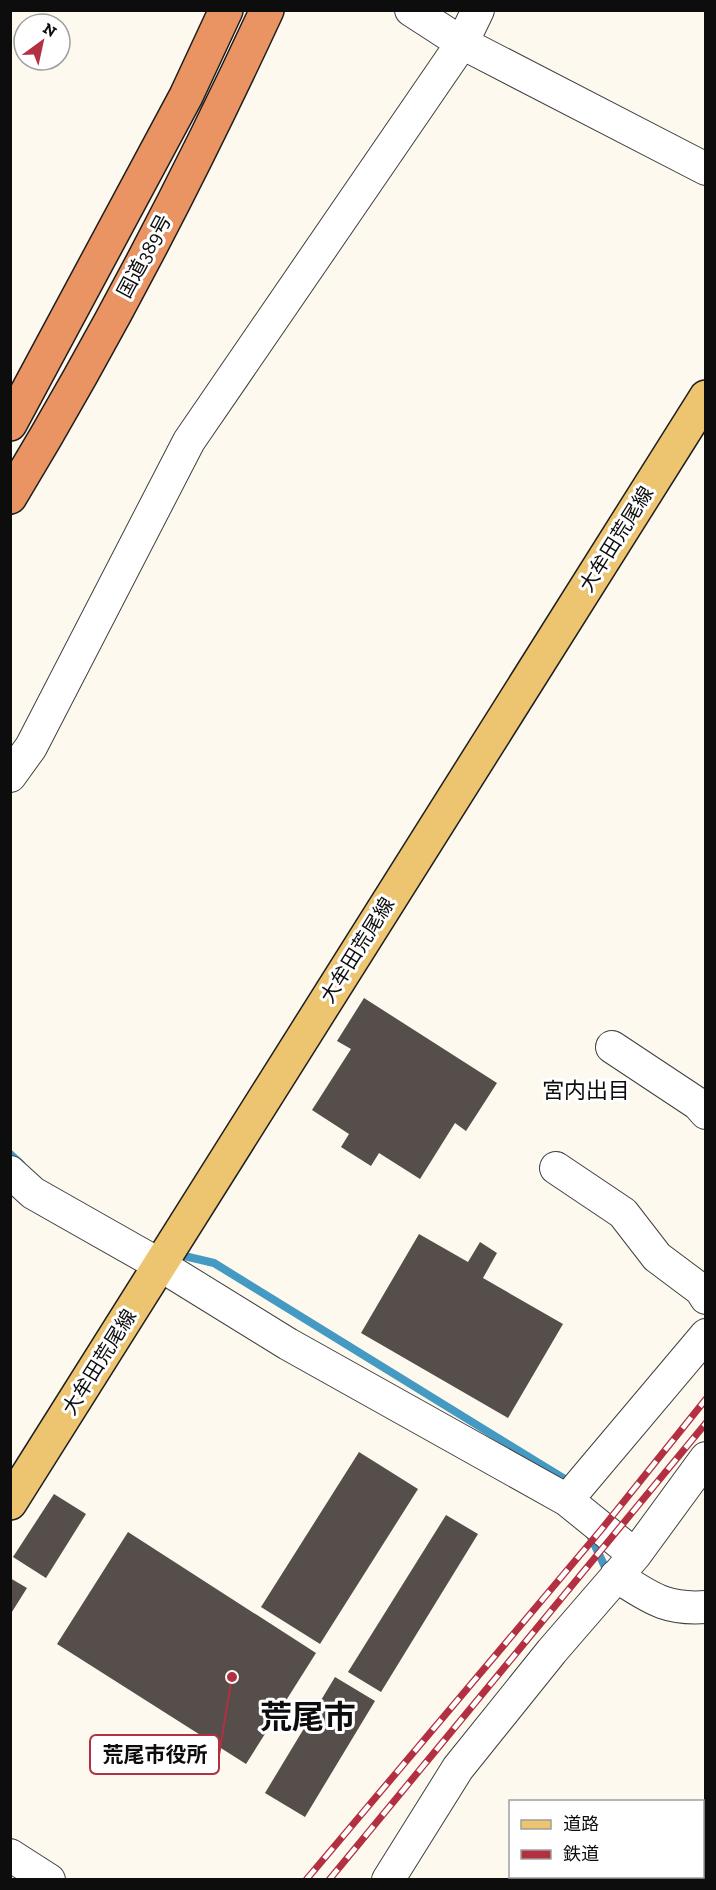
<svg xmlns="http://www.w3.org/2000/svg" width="716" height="1890" font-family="'Zilla Slab','Noto Sans JP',serif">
<rect width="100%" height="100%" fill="#fef9ee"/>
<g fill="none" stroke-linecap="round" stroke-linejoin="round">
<path stroke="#449ac2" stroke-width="8" d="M10,1154L21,1164
M176,1254L214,1263L563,1478L568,1488
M589,1533L605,1567L613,1570"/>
</g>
<path fill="#554e4a" d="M364,998L497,1083L466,1131L455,1123L420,1179L379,1153L371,1166L341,1147L349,1134L312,1110L351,1049L337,1041Z
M419,1234L468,1262L480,1242L497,1253L483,1278L563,1324L508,1418L361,1333Z
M359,1452L418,1489L320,1644L261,1607Z
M54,1494L86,1514L46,1578L13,1557Z
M446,1515L478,1534L381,1692L348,1672Z
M128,1532L316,1653L246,1764L57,1644Z
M10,1578L27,1588L10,1615Z
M335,1677L375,1701L305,1817L265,1793Z"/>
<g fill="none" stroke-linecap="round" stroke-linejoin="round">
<g stroke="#404040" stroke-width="34">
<path id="minor" d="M411,10L462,43L706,169
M10,776L31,747L189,441L462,43L478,10
M612,1047L698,1104L706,1113
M556,1168L623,1213L657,1257L701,1290L706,1298
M10,1172L33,1193L160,1265L288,1344L567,1500L635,1555
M567,1500L706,1335
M616,1576C650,1597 664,1610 706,1607
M10,1855L49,1880
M388,1880L458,1768L552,1651L635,1555L706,1458"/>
</g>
<g stroke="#1e1e1e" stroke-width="36">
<path id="major" d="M10,1503L706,397"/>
</g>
<g stroke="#1e1e1e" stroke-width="36">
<path id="highway" d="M10,424L186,96L226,10
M10,497C105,340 190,176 267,10"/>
</g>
<use href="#minor" stroke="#fff" stroke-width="32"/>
<use href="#major" stroke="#edc46f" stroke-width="33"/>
<use href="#highway" stroke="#e99462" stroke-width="33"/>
<g stroke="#b23041" stroke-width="7">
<path id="rail" d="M306,1880L601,1530L706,1399
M329,1880L706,1423"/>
</g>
<use href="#rail" stroke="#fff" stroke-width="4.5" stroke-dasharray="14" stroke-linecap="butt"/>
</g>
<g text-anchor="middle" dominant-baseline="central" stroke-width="6" stroke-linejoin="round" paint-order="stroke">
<g font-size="20" fill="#0d0d0d" stroke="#fff">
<text transform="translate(144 256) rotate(-62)">国道389号</text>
<text transform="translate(616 539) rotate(-58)">大牟田荒尾線</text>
<text transform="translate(357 950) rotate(-58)">大牟田荒尾線</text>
<text transform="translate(99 1362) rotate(-58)">大牟田荒尾線</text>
</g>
<g font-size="22" fill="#0d0d0d" stroke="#fff">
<text x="586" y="1090">宮内出目</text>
</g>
<g font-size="32" font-weight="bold" fill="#0d0d0d" stroke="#fff">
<text x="308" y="1717">荒尾市</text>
</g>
</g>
<path fill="none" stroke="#b23041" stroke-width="2" d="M232 1677L219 1755"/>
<circle fill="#b23041" stroke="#fff" stroke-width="2" cx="232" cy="1677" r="6"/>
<rect fill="#fff" stroke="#b23041" stroke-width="2" x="90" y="1735" width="129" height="39" rx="6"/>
<g font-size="21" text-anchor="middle" font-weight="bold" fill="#0d0d0d">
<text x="155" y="1762">荒尾市役所</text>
</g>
<rect width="716" height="1890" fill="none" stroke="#0d0d0d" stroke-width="24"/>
<rect x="509" y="1800" width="195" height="78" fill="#ffffff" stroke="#9e9e9e" stroke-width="1.5"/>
<rect x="521" y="1820" width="30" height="9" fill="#edc46f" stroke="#9e9e9e" stroke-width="1.5"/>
<text x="563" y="1830" font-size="18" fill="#0d0d0d">道路</text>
<rect x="521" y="1850" width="30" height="9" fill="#b23041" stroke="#9e9e9e" stroke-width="1.5"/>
<text x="563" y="1860" font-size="18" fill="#0d0d0d">鉄道</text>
<g transform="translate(42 42) rotate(33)"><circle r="28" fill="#ffffff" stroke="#9e9e9e" stroke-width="1.5"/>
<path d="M0-4.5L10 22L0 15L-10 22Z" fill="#b23041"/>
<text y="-9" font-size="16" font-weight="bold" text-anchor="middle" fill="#0d0d0d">N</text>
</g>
</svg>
